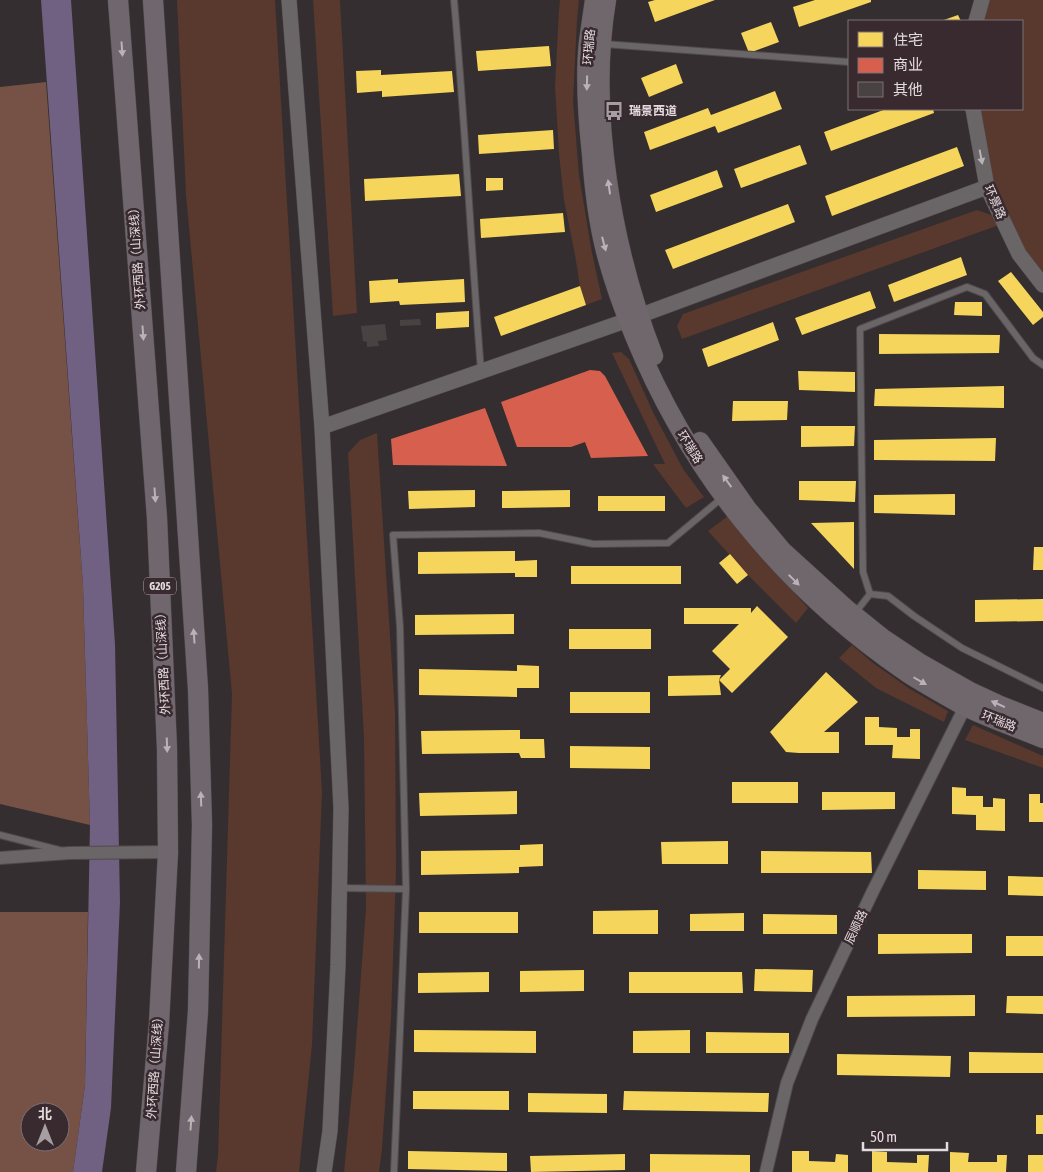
<svg xmlns="http://www.w3.org/2000/svg" width="1043" height="1172" font-family="'Asap Condensed','Noto Sans SC',sans-serif">
<rect width="100%" height="100%" fill="#342e30"/>
<path fill="#59382d" d="M177,0H275L322,792L312,1045L299,1172H216L218,1156L232,694L186,195Z
M313,0H340L357,313L333,316Z
M560,0H579L577,20L573,101L579,175L592,253L602,299L586,305L580,286L575,255L564,200L559,154L555,87L559,10Z
M982,0H1043V285L987,187L973,109H1022V21H976Z
M977,210L991,215L999,225L682,339L677,326L683,314Z
M621,352L629,359L653,412L683,469L704,497L686,508L653,464H665L612,353Z
M377,433L395,713L396,871L391,1018L382,1149L379,1172H344L354,1069L366,908L364,738L348,453L360,440Z
M728,516L762,557L808,608L796,623L748,575L708,531Z
M852,645L873,663L910,689L948,711L944,722L876,688L839,658Z
M973,725L1043,756V768L965,740Z"/>
<path fill="#755146" fill-rule="evenodd" d="M46,82L83,586L90,825L0,804V87Z
M0,912H88L85,1085L73,1172H0ZM30,1112H60V1142H30Z"/>
<path fill="#706081" d="M41,0H71L115,644L120,902L111,1108L102,1172H73L85,1085L90,825L83,586Z"/>
<path fill="#f6d55c" d="M655,0H715L655,22L648,2Z
M815,0H871V2L799,27L793,7Z
M958,15L961,21H941Z
M771,22L779,42L749,53L741,33Z
M549,46L551,66L478,71L476,51Z
M676,64L683,83L649,97L641,78Z
M381,70V75L452,71L454,92L382,97V91L357,93L356,71Z
M775,91L782,109L718,133L715,126L650,150L644,132L708,108L711,115Z
M886,109H933L934,113L831,151L824,132Z
M553,130L554,149L479,154L478,135Z
M800,145L807,164L741,188L734,169Z
M957,147L964,166L832,216L825,196Z
M717,170L723,187L656,212L650,195Z
M459,174L461,196L365,201L364,179Z
M486,178H503V190L486,191Z
M788,204L795,222L673,269L665,250Z
M563,213L565,232L481,238L480,219Z
M961,257L967,275L894,302L888,285Z
M1011,272L1043,312V317L1033,325L998,281Z
M398,279V283L464,279L465,302L400,305L399,301L370,303L369,281Z
M580,286L586,305L501,336L494,317Z
M870,291L876,308L802,335L795,318Z
M955,302H982V316L954,315Z
M469,311V327L436,329V313Z
M773,322L779,340L708,367L702,349Z
M879,334L1000,335L999,353L879,354Z
M798,371L855,372V392L799,390Z
M1004,386V408L874,406L875,389Z
M733,401H788L787,420L732,421Z
M801,426H855L854,446L801,447Z
M996,438L995,461L874,460V440Z
M799,481H856L855,502L799,500Z
M475,490V507L409,509L408,491Z
M570,490V507L502,508V491Z
M955,494V515L874,513V495Z
M598,496H665V511H598Z
M854,522V569L811,523Z
M1034,547H1043V570H1033Z
M515,551V561L537,560V577H515V573L418,574V552Z
M730,554L748,575L737,584L719,563Z
M571,566H681V584H571Z
M1043,599V621L975,622V600Z
M757,606L788,637L732,693L719,680L730,669L712,651L739,624H684V608H751V613Z
M514,614V634L415,635V615Z
M569,629H651V649H569Z
M517,665L539,666V688H517V697L419,695V669L517,671Z
M826,672L858,702L824,732H839V753H799L786,752L770,732Z
M721,675L719,680L721,695L668,696V676Z
M570,692H650V713H570Z
M865,717H879V727L897,728V737H910V729H920V759L892,758L893,745H865Z
M520,730V739H544L545,758H521L519,753L422,754L421,731Z
M570,746L650,747V769L570,768Z
M732,782H798V803H732Z
M952,787L966,788V796H983V807H993V798L1005,799V831L976,830V815L952,814Z
M517,791V814L420,816L419,793Z
M822,792H895V809L822,810Z
M1029,794H1040V803H1043V822H1029Z
M728,841V864H662L661,842Z
M543,844V866L519,867V873L421,875V851L520,850V845Z
M761,851L871,852L872,873H761Z
M918,870L986,871V890L918,889Z
M1008,876L1043,877V896L1008,895Z
M658,910V934H593V911Z
M419,912H518V933H419Z
M744,913V931H690V914Z
M763,914L837,915V934H763Z
M878,934H972V953L878,954Z
M1006,936H1043V956H1006Z
M755,969L813,970L812,992L754,991Z
M584,970V991L520,992V971Z
M489,972V992L418,993V973Z
M629,972H742L743,993H629Z
M975,995V1016L847,1017V996Z
M1007,996H1043V1014L1006,1013Z
M414,1030L536,1031V1053L414,1052Z
M690,1030V1053H633V1031Z
M706,1032L789,1033V1053H706Z
M969,1052L1043,1053V1073H969Z
M837,1054L951,1056L950,1077L837,1075Z
M413,1091H509V1110L413,1109Z
M624,1091L769,1093L768,1112L623,1110Z
M528,1093L607,1094V1113L528,1112Z
M1036,1115H1043V1134H1036Z
M408,1151L507,1153V1171L408,1169Z
M792,1151H809V1161L835,1162L836,1154L848,1155V1172H792Z
M872,1151L887,1152V1162L917,1163V1155H929L928,1172H872Z
M950,1152L969,1153L968,1162H997V1155H1007L1006,1172H950Z
M625,1154V1170L531,1172L530,1156Z
M650,1154L750,1155V1172H650Z
M1028,1155H1043V1172H1028Z"/>
<path fill="#d6604d" d="M590,370L600,371L605,376L648,456L591,458L585,442L571,447H517L501,402Z
M485,408L507,466L393,465L391,439Z"/>
<path fill="#484243" d="M420,319L421,325L400,326V320Z
M385,324L387,340L378,341L379,346L367,347V342L363,341L361,326Z"/>
<g fill="none" stroke-linecap="round" stroke-linejoin="round">
<g stroke="#504a4c" stroke-width="8">
<path id="service" d="M454,0C465,123 471,247 481,371
M604,44L849,62
M870,594L863,572L860,329L967,287L985,294L1033,358L1043,365
M870,594L888,596L914,616L962,648L1043,688
M855,613L870,594
M0,835L59,850
M339,888L406,889
M394,1172L406,889L400,627L393,535L539,533L593,544L668,543L723,497"/>
</g>
<g stroke="#504a4c" stroke-width="14">
<path id="minor" d="M0,858L69,853L168,852
M766,1172L787,1083L812,1019L872,893L968,701"/>
</g>
<g stroke="#504a4c" stroke-width="16">
<path id="tertiary" d="M289,0L322,427L341,808L338,965L330,1131L324,1172
M976,21L982,0
M973,109L987,187L1019,254L1043,285
M322,427L628,320L987,187"/>
</g>
<g stroke="#504a4c" stroke-width="19">
<path id="secondary" d="M594,0C592,14 590,28 588,42C584,79 587,117 591,154C593,182 596,210 602,238C609,271 621,304 634,336C690,473 782,587 904,671C912,677 920,681 928,686C940,693 952,700 965,707C989,719 1017,728 1043,739
M607,0C588,114 613,250 654,356
M700,441L747,508L783,551L847,609L883,638L919,662L972,692L998,704L1043,722"/>
</g>
<g stroke="#504a4c" stroke-width="21">
<path id="trunk" d="M118,0L157,518L167,749L168,852L159,1023L146,1172
M153,0L198,689L202,825L198,1011L186,1172"/>
</g>
<use href="#service" stroke="#6a6567" stroke-width="6"/>
<use href="#minor" stroke="#6a6567" stroke-width="12"/>
<use href="#tertiary" stroke="#6a6567" stroke-width="15"/>
<use href="#secondary" stroke="#70676c" stroke-width="18"/>
<use href="#trunk" stroke="#70676e" stroke-width="20"/>
</g>
<defs><path id="oneway-solid" d="M-6-.8H1V-3.2L6.5 0L1 3.2V.8H-6Z" transform="scale(1.25)"/></defs>
<g fill="#bbb2b7">
<use href="#oneway-solid" transform="translate(122 49) rotate(86)"/>
<use href="#oneway-solid" transform="translate(587 83) rotate(91)"/>
<use href="#oneway-solid" transform="translate(609 187) rotate(-98)"/>
<use href="#oneway-solid" transform="translate(604 244) rotate(75)"/>
<use href="#oneway-solid" transform="translate(143 333) rotate(86)"/>
<use href="#oneway-solid" transform="translate(727 481) rotate(-126)"/>
<use href="#oneway-solid" transform="translate(155 495) rotate(86)"/>
<use href="#oneway-solid" transform="translate(794 580) rotate(45)"/>
<use href="#oneway-solid" transform="translate(194 636) rotate(-94)"/>
<use href="#oneway-solid" transform="translate(920 681) rotate(30)"/>
<use href="#oneway-solid" transform="translate(998 704) rotate(-156)"/>
<use href="#oneway-solid" transform="translate(167 745) rotate(88)"/>
<use href="#oneway-solid" transform="translate(201 799) rotate(-92)"/>
<use href="#oneway-solid" transform="translate(199 961) rotate(-89)"/>
<use href="#oneway-solid" transform="translate(191 1123) rotate(-86)"/>
</g>
<use fill="#b9b2b5" href="#oneway-solid" transform="translate(981 157) rotate(79)"/>
<defs>
<g id="bus-bare" transform="scale(1.5)"><path d="M-5-6H5V4H4V6H2V4H-2V6H-4V4H-5ZM-3.5-4V0h7V-4ZM-3.5 1.2v1.5H-2V1.2ZM2 1.2v1.5H3.5V1.2Z" fill="#a69ea2" stroke="#382a2f" stroke-width="2.5" paint-order="stroke"/></g>
</defs>
<g fill-rule="evenodd">
<use href="#bus-bare" x="614" y="111"/>
</g>
<g text-anchor="middle" dominant-baseline="central" stroke-width="5" stroke-linejoin="round" paint-order="stroke">
<rect fill="#382a2f" stroke="#b0a6aa" stroke-width="1" x="144" y="577.5" width="32" height="17" rx="4"/>
<g font-size="11" font-weight="bold" fill="#e4dbdf">
<text x="160" y="586">G205</text>
</g>
<g font-size="12" fill="#e4dbdf" stroke="#382a2f">
<text transform="translate(589 47) rotate(-85)">环瑞路</text>
<text transform="translate(995 202) rotate(67)">环景路</text>
<text transform="translate(137 256) rotate(-94)">外环西路（山深线）</text>
<text transform="translate(690 447) rotate(58)">环瑞路</text>
<text transform="translate(163 661) rotate(-93)">外环西路（山深线）</text>
<text transform="translate(999 721) rotate(22)">环瑞路</text>
<text transform="translate(856 927) rotate(-65)">辰顺路</text>
<text transform="translate(155 1065) rotate(-86)">外环西路（山深线）</text>
</g>
<g font-size="12" font-weight="bold" fill="#e4dbdf" stroke="#382a2f" text-anchor="start">
<text x="629" y="111">瑞景西道</text>
</g>
</g>
<rect x="848" y="20" width="175" height="90" fill="#382a2f" stroke="#7d7175"/>
<rect x="858" y="32" width="25" height="15" fill="#f6d55c" stroke="#7d7175"/>
<text x="893" y="45" font-size="15" fill="#e4dbdf">住宅</text>
<rect x="858" y="58" width="25" height="15" fill="#d6604d" stroke="#7d7175"/>
<text x="893" y="70" font-size="15" fill="#e4dbdf">商业</text>
<rect x="858" y="82" width="25" height="15" fill="#484243" stroke="#7d7175"/>
<text x="893" y="95" font-size="15" fill="#e4dbdf">其他</text>
<g transform="translate(45 1127)"><circle r="24" fill="#382a2f" stroke="#7d7175"/>
<path d="M0-4L9 19L0 12L-9 19Z" fill="#a69ea2"/>
<text y="-8" font-size="14" font-weight="bold" text-anchor="middle" fill="#e4dbdf">北</text>
</g>
<path d="M863 1142v8h84v-8" fill="none" stroke="#e4dbdf" stroke-width="2.5"/>
<text x="870" y="1142" font-size="15" fill="#e4dbdf" stroke="#382a2f" stroke-width="4" paint-order="stroke">50 m</text>
</svg>
